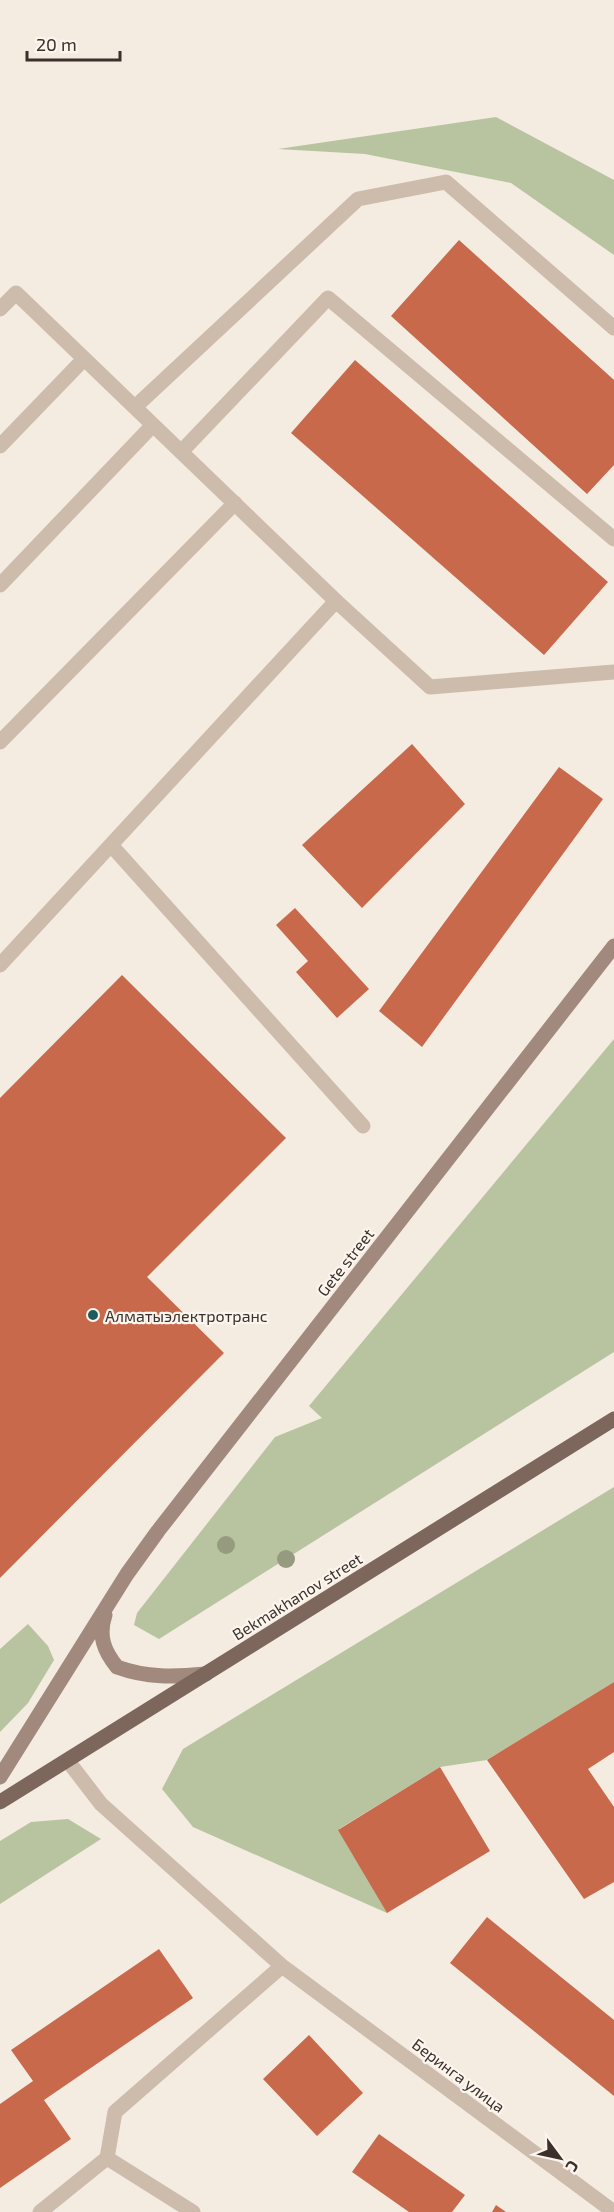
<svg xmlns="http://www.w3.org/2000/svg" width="614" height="2212" font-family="'Exo 2',sans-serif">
<rect width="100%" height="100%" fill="#f4ebe1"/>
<path fill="#b8c4a0" d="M496,117L614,180V255L511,183L365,154L278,149Z
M614,1039V1352L159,1639L134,1625L137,1613L275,1437L322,1418L309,1406Z
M614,1487V1682L487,1760L440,1767L339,1829L387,1913L193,1827L162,1789L183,1749Z
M28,1624L48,1646L54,1660L28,1703L0,1732V1649Z
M68,1819L101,1839L0,1904V1841L31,1822Z"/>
<path fill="#c8694b" d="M459,240L614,380V465L587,494L391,316Z
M355,360L608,582L544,655L291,433Z
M412,744L465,804L362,908L302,845Z
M559,767L603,799L422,1047L379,1011Z
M295,908L369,989L337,1018L296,972L308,961L276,925Z
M122,975L286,1138L147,1277L224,1353L0,1578V1098Z
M614,1682V1752L588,1769L614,1807V1882L584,1899L487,1760Z
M440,1767L490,1851L387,1913L338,1830Z
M487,1917L614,2020V2096L450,1963Z
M159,1949L193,1998L44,2100L71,2139L0,2188V2104L33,2081L11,2050Z
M309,2035L363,2093L317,2136L263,2079Z
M379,2134L465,2195L452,2212H409L352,2172Z
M496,2205L506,2212H492Z"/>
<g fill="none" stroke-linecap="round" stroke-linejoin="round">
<path stroke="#cdbbac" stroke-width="15" d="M0,309L16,293L336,601L0,965
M135,407L358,199L446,182L614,328
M0,446L84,359
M181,452L328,298L614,539
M0,585L153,425
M336,601L430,687L614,672
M0,742L235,503
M111,845L363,1126"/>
<path stroke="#cdbbac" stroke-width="15" d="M68,1761L101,1804L282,1966L614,2212
M107,2158L115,2112L282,1966
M107,2158L193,2212
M40,2212L107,2158"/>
<path stroke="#a18a7d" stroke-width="15" d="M105,1615C98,1636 104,1651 117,1667C147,1678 174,1677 206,1674
M0,1777L127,1574L158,1531L614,946"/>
<path stroke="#7d675c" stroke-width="15" d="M0,1802L614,1419"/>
</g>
<g fill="#969b7f">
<circle cx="226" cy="1545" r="9"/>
<circle cx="286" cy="1559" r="9"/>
</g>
<circle fill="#1f5a5e" stroke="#fbf5ee" stroke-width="2" cx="93" cy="1315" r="6"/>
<g text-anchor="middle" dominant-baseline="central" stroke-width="4.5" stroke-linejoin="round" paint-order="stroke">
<g font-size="16" fill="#3b302b" stroke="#fbf5ee">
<text transform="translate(345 1262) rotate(-52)">Gete street</text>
<text transform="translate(297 1596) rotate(-32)">Bekmakhanov street</text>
<text transform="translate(459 2075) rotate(37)">Беринга улица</text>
</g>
<g font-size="16" fill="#3b302b" stroke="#fbf5ee" text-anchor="start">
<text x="105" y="1315">Алматыэлектротранс</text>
</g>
</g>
<g transform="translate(560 2158) rotate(123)" stroke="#fbf5ee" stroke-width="4.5" paint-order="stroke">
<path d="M0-4.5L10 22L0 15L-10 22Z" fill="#3b302b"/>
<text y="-9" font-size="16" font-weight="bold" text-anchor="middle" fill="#3b302b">С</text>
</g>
<path d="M27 51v9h93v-9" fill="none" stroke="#3b302b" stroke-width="3"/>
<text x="36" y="51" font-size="18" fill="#3b302b" stroke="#fbf5ee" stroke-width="4.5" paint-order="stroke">20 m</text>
</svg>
